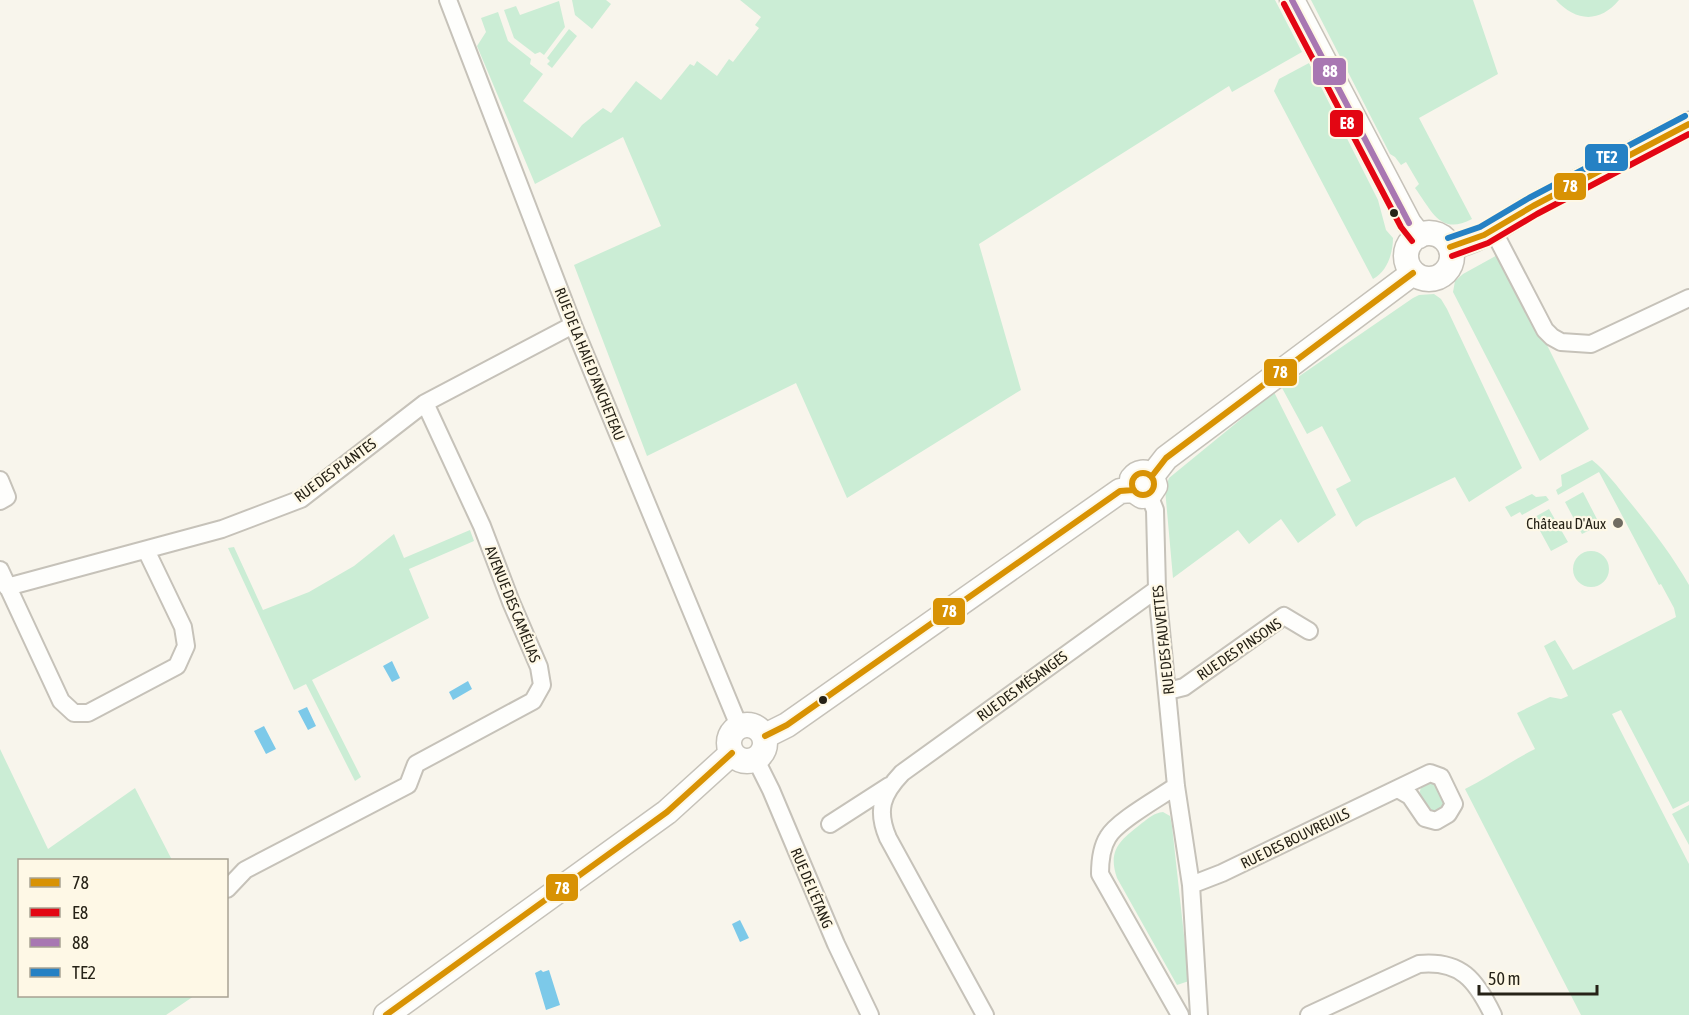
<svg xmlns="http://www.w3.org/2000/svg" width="1689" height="1015" font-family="'Asap Condensed',sans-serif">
<rect width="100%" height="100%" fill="#f8f5ec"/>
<path fill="#cbedd5" d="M572,0H606L611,4L592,29L575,15Z
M740,0H1275L1302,52L1232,92L1229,86L979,244L1021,390L847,498L796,383L647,456L574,265L661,226L623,137L535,184L477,46L486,32L481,18L498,12L508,41L531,59L530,64L543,74L523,101L572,138L582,125L603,108L611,113L636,81L661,100L690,64L694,66L697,61L717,76L729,59L733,62L759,28L755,25L761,17Z
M1311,0H1473L1498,74L1419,118L1472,219C1440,236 1432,211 1415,188L1419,184L1406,162L1401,165L1395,157L1390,154Z
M1556,0H1619C1600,23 1576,22 1556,0Z
M559,1L565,27L544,55L540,52L535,54L514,38L504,10L516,6L520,15Z
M569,29L577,36L552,68L547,64L550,61L547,58Z
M1309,63L1378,200L1386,230L1393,238C1393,253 1387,272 1373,279L1274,91L1279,79Z
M1501,253L1589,429L1540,461L1453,292L1455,281L1463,274Z
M1434,294L1441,299L1447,309L1522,468L1469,502L1455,477L1363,521L1356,527L1336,489L1351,481L1322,426L1307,434L1282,388L1413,298L1419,295Z
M1274,392L1336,515L1298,543L1281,519L1249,544L1238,530L1173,578L1165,489L1169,478Z
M1592,460C1607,472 1617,486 1629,501C1651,528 1672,555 1689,585V801L1673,809L1621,710L1612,714L1689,864V1015H1581L1465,789C1489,777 1511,761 1535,749L1517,713L1550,697L1561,699L1568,696L1544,646L1555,640L1573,670L1676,617L1674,608L1661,584L1659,585L1599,472L1558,495L1556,490L1562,486L1561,475Z
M1583,492L1600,525L1582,534L1565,502Z
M1532,494L1536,497L1546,496L1549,500L1522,515L1520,512L1511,517L1505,507Z
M1549,509L1568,542L1551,551L1533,518Z
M470,530L474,541L409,569L429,618L312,680L361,777L355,781L306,684L294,690L228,548L234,547L263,610L309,592L354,566L394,534L404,558Z
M1573 569a18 18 0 1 1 36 0a18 18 0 1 1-36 0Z
M0,749L48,849L135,788L172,860H20V996H194L166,1015H0Z
M1427,782L1437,785L1443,795L1444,806L1437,812H1431L1419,795L1421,787Z
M1689,805V845L1672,814Z
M1163,812L1170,816L1172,826L1189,981L1177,985L1117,878C1107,849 1121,840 1142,823C1149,818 1154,813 1163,812Z"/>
<path fill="#7cc9e9" d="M392,661L400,678L392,682L383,666Z
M468,681L472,689L453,700L449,692Z
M307,707L316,726L308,730L298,711Z
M264,726L276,749L266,754L254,731Z
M740,920L749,938L740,942L732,924Z
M541,970L543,972L549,970L560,1005L546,1010L535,973Z"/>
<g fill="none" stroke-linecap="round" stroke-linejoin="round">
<g stroke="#c6c2b9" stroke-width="20">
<path id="street" d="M448,0L573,325L739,726
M1494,232L1545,330L1552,337L1561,342L1591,344L1689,298
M0,480L7,497L0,501
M1149,495L1155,510L1157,589L1176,786L1191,885L1199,1015
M0,570L61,701L74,713H88L177,666L186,646L183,627L146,550
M7,587L222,529L301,499L425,403L573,325
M1168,691L1184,687L1284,616L1309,631
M756,760L771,790L836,944L870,1015
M1176,786C1159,798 1117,821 1108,837C1101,848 1100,862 1100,874L1180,1015
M830,824L889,786
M1191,885L1222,873L1430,773L1441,777L1454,804L1448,814L1436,821L1425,818L1410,796L1398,789
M227,889L245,870L408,785L416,764L533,701L542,685L539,667L511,602L482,526L425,403
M985,1015L888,838C876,810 882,794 902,773L1157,589
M1309,1015L1419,964C1461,960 1476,980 1493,1015"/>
</g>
<g stroke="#c6c2b9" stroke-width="27">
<path id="secondary" d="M1292,0L1409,223L1419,236
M1406 256a23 23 0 1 1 46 0a23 23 0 1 1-46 0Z
M1450,247C1484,240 1504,222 1533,206C1585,178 1637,151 1689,124
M1152,476L1166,458L1413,273
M729 743a18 18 0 1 1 36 0a18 18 0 1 1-36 0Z
M765,736L787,725L1120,491L1133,490L1142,496L1149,495L1155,486L1152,476C1145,471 1138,471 1132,479L1133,490
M386,1015L667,812L732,753"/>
</g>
<use href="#street" stroke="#fefefc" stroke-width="16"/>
<use href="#secondary" stroke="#fefefc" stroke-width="24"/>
<g stroke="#fef8e6" stroke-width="10">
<path id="bus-1" d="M1450,247L1484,235L1533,206L1689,124
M1132 484a11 11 0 1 1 22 0a11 11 0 1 1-22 0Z
M1152,476L1166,458L1413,273
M765,736L787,725L1120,491L1133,490
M386,1015L667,812L732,753"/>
</g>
<g stroke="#fef8e6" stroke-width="10">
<path id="bus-2" d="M1284,4L1401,227L1412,241
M1452,256L1488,243L1537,214L1689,134"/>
</g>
<g stroke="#fef8e6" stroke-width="10">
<path id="bus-3" d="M1292,0L1409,223"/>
</g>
<g stroke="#fef8e6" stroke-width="10">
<path id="bus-4" d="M1448,238L1480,227L1529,198L1685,116"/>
</g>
<use href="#bus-1" stroke="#d89203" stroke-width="6"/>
<use href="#bus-2" stroke="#e30613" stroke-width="6"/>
<use href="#bus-3" stroke="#a877b2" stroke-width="6"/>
<use href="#bus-4" stroke="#2581c4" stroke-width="6"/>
</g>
<g fill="#262217" stroke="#fef8e6" stroke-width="2">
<circle cx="1394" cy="213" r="5"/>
<circle cx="823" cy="700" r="5"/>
</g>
<circle fill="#706c62" stroke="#fef8e6" stroke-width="2" cx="1618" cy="523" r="6"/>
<g text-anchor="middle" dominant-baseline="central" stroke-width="4.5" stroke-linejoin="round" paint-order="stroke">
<g font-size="15" fill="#262217" stroke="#fef8e6">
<text transform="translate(590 364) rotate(68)">RUE DE LA HAIE D'ANCHETEAU</text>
<text transform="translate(335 470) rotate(-36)">RUE DES PLANTES</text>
<text transform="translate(513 604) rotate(68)">AVENUE DES CAMÉLIAS</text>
<text transform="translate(1163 640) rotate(-96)">RUE DES FAUVETTES</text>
<text transform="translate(1239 649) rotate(-34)">RUE DES PINSONS</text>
<text transform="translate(1022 686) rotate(-36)">RUE DES MÉSANGES</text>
<text transform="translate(1295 838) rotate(-26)">RUE DES BOUVREUILS</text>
<text transform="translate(812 888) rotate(67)">RUE DE L'ÉTANG</text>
</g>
<g font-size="15" fill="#262217" stroke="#fef8e6" text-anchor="end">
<text x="1606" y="523">Château D'Aux</text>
</g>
</g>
<g stroke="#fef8e6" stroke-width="2">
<rect x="1312" y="57" width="35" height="29" rx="6" fill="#a877b2"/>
<rect x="1329" y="109" width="35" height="29" rx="6" fill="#e30613"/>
<rect x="1584" y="143" width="45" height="29" rx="6" fill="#2581c4"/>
<rect x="1553" y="172" width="34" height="29" rx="6" fill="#d89203"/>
<rect x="1263" y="358" width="35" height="29" rx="6" fill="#d89203"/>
<rect x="932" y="597" width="34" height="29" rx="6" fill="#d89203"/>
<rect x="545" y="873" width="34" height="29" rx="6" fill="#d89203"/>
</g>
<g font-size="16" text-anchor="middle" font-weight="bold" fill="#fff">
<text x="1330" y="77">88</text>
<text x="1347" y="129">E8</text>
<text x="1607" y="163">TE2</text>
<text x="1570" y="192">78</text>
<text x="1280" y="378">78</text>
<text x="949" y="617">78</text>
<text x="562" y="894">78</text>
</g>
<rect x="18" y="859" width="210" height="138" fill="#fef8e6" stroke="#a8a293" stroke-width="1.5"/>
<rect x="30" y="878" width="30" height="9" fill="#d89203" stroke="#a8a293" stroke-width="1.5"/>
<text x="72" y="889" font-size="18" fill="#262217">78</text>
<rect x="30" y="908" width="30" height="9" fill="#e30613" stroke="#a8a293" stroke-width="1.5"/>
<text x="72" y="919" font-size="18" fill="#262217">E8</text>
<rect x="30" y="938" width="30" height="9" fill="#a877b2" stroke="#a8a293" stroke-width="1.5"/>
<text x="72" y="949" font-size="18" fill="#262217">88</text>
<rect x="30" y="968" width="30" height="9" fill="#2581c4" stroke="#a8a293" stroke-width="1.5"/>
<text x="72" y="979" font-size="18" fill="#262217">TE2</text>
<path d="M1479 985v9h118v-9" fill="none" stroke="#262217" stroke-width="3"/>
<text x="1488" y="985" font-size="18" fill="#262217" stroke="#fef8e6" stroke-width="4.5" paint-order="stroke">50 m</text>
</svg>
